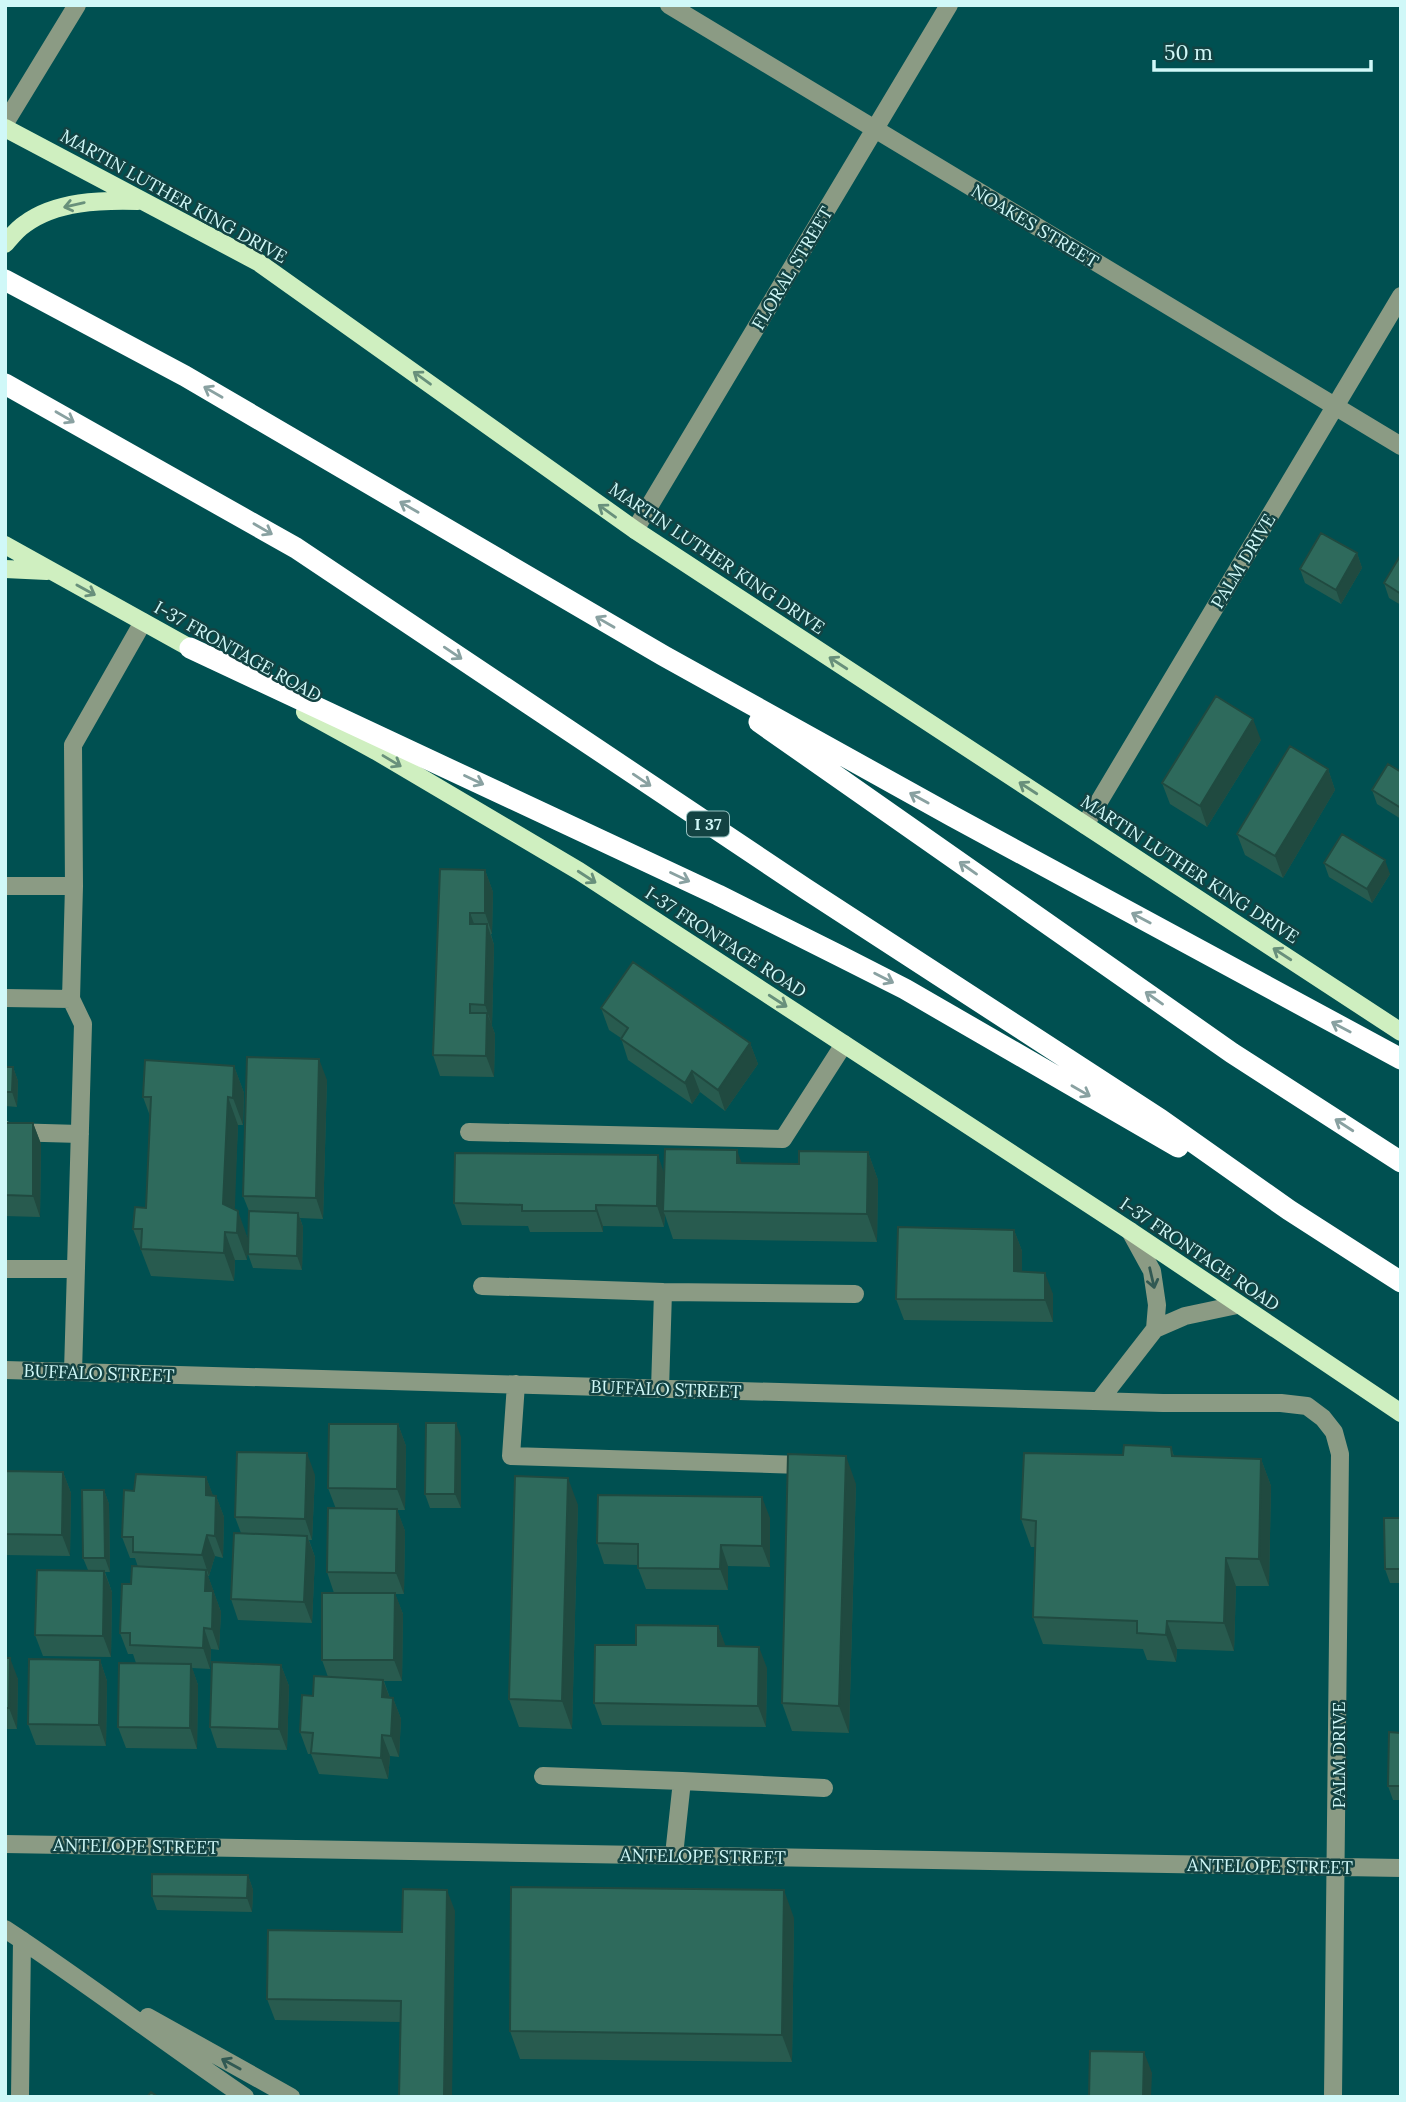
<svg xmlns="http://www.w3.org/2000/svg" width="1406" height="2102" font-family="Lora,serif">
<rect width="100%" height="100%" fill="#005051"/>
<g fill="none" stroke-linecap="round" stroke-linejoin="round">
<path stroke="#8b9b84" stroke-width="18" d="M669,5L1401,446
M5,123L77,5
M635,530L949,5
M1085,825L1401,296
M5,886H74L71,999L83,1024L73,1372
M74,886L73,745L143,622
M5,998L71,999
M5,1130L9,1132L80,1134
M469,1132L783,1139L844,1044
M1130,1231L1152,1271L1157,1305L1155,1329
M5,1269H76
M482,1286L663,1292
M5,1370L1163,1403H1281L1307,1406L1323,1418L1334,1432L1340,1454L1333,2097
M516,1384L511,1456L801,1465
M660,1389L663,1292L855,1294
M1099,1401L1155,1329L1185,1316L1237,1305
M543,1776L682,1781
M5,1844L1401,1868
M674,1855L682,1781L824,1788
M5,1929C87,1983 164,2042 245,2097
M148,2017L291,2097
M20,2097L22,1940"/>
<path stroke="#cfefc0" stroke-width="18" d="M5,128L258,262L635,530L1401,1032
M5,244C11,237 17,229 25,224C56,201 101,200 138,201
M5,545L201,654
M5,569L47,571
M305,712L376,751L579,871L1130,1231L1401,1413"/>
<path stroke="#fff" stroke-width="21" d="M5,280L185,376L664,656L952,816L1401,1059
M5,384L296,548L806,889L1160,1119L1289,1210L1401,1282
M190,648L718,895L840,956L905,989L1178,1147
M759,722L1232,1053L1401,1162"/>
</g>
<path fill="#285b4f" d="M1357,553L1362,568L1341,604L1305,583L1300,569Z
M1401,556V605L1389,598L1384,583Z
M1261,740L1207,827L1170,804L1162,783Z
M1328,769L1335,790L1283,878L1245,855L1237,834Z
M1401,772V819L1377,804L1372,790Z
M1324,863L1390,874L1372,903L1329,877Z
M440,869L485,870L493,892L492,934H491L494,945L492,1026L495,1034L494,1077L440,1076L433,1055Z
M601,1008L750,1043L758,1064L725,1111L700,1092L692,1104L628,1060L621,1038L609,1030Z
M234,1066L244,1093L243,1125H238L234,1209L248,1239L249,1211L243,1196L327,1080L323,1219L300,1218L303,1227L302,1270L253,1268L248,1254V1239L247,1260H235L234,1281L151,1276L133,1229L146,1208L150,1116L143,1097Z
M5,1067H13L18,1081L17,1107L5,1106Z
M5,1123H33L41,1144L40,1217L5,1216Z
M868,1152L878,1180L877,1242L673,1239L665,1215L664,1227L603,1226V1232H530L528,1226L462,1225L454,1203L664,1173L799,1164Z
M1014,1230L1022,1251V1272L1053,1294V1322L904,1320L896,1299Z
M398,1424L406,1446L405,1510H397L405,1531L404,1594H395L403,1614L402,1681H384L390,1698H393L401,1719L399,1757L390,1756L388,1779L319,1774L311,1754H308L300,1732L313,1696L328,1677L322,1660L334,1593L327,1572L336,1509L328,1488Z
M461,1437V1508H430L425,1494Z
M1171,1447L1174,1456L1261,1459L1271,1486L1269,1586H1236L1234,1651L1177,1649L1176,1662L1147,1660L1143,1649L1043,1644L1033,1617L1035,1547H1031L1021,1519L1123,1455Z
M5,1471L63,1472L71,1493L70,1556L5,1555Z
M315,1475L312,1540H309L315,1557L312,1623L238,1620L231,1599L241,1533L235,1517Z
M206,1477L213,1496H216L224,1517L223,1558L215,1556L209,1576H208L221,1612L219,1650L211,1649L210,1669L192,1668L198,1685L197,1749L126,1748L118,1727L136,1663L133,1654H128L120,1633L131,1584L138,1567L135,1558H130L122,1537L134,1491Z
M856,1484L849,1733L792,1731L782,1703Z
M104,1490L109,1504L110,1572H105L112,1592L111,1657L43,1656L35,1635L88,1570L83,1558Z
M578,1505L572,1729L519,1727L509,1699Z
M770,1518V1567L728,1566V1590L646,1589L638,1568V1565L604,1564L597,1543Z
M1401,1518V1583H1390L1385,1569Z
M718,1626L725,1646L767,1668L766,1727L602,1725L594,1703L636,1645Z
M5,1658L18,1679L17,1729H6V1745Z
M100,1660L107,1681L106,1746L36,1745L28,1724Z
M281,1665L289,1686L287,1750L217,1748L210,1727Z
M1401,1733V1800H1393L1388,1786Z
M248,1875L253,1890L252,1912L157,1910L152,1896Z
M455,1911L401,2022L275,2020L267,1999L402,1932Z
M794,1918L792,2062L520,2059L510,2031Z"/>
<path fill="#204a40" d="M1357,553L1362,568L1341,604L1336,590Z
M1253,719L1261,740L1207,827L1200,806Z
M1328,769L1335,790L1283,878L1275,856Z
M1385,860L1390,874L1372,903L1367,889Z
M485,870L493,892L492,934L485,913Z
M470,913L478,934L470,924Z
M487,924L494,945L492,1026L485,1005Z
M487,1013L495,1034L494,1077L486,1056Z
M750,1043L758,1064L725,1111L718,1090Z
M319,1059L327,1080L323,1219L316,1198Z
M234,1066L244,1093L243,1125L233,1098Z
M13,1067L18,1081L17,1107L12,1092Z
M692,1071L700,1092L692,1104L685,1083Z
M228,1097L238,1125L234,1232L223,1204Z
M33,1123L41,1144L40,1217L33,1196Z
M737,1150L747,1178L737,1163Z
M868,1152L878,1180L877,1242L867,1214Z
M658,1155L665,1176L663,1211L665,1215L664,1227L657,1206Z
M596,1205L603,1226V1232L596,1211Z
M238,1211L248,1239L247,1260L237,1233Z
M298,1213L303,1227L302,1270L297,1256Z
M1014,1230L1022,1251V1293L1014,1271Z
M225,1232L235,1260L234,1281L224,1253Z
M1045,1273L1053,1294V1322L1045,1300Z
M456,1423L461,1437V1508L455,1494Z
M398,1424L406,1446L405,1510L397,1489Z
M307,1453L315,1475L312,1540L305,1519Z
M846,1456L856,1484L849,1733L839,1706Z
M1261,1459L1271,1486L1269,1586L1259,1559Z
M63,1472L71,1493L70,1556L62,1535Z
M206,1477L214,1498L206,1495Z
M568,1478L578,1505L572,1729L562,1701Z
M104,1490L109,1504L110,1572L105,1558Z
M216,1496L224,1517L223,1558L215,1536Z
M762,1497L770,1518V1567L762,1546Z
M397,1509L405,1531L404,1594L396,1573Z
M207,1535L215,1556L209,1576L202,1555Z
M307,1536L315,1557L312,1623L304,1602Z
M721,1545L728,1566V1590L720,1569Z
M1226,1558L1236,1586L1234,1651L1224,1623Z
M206,1570L221,1612L219,1650L212,1629L205,1591Z
M104,1571L112,1592L111,1657L103,1636Z
M395,1593L403,1614L402,1681L394,1660Z
M1167,1621L1177,1649L1176,1662L1166,1635Z
M718,1626L726,1647L718,1646Z
M204,1628L211,1649L210,1669L203,1648Z
M759,1647L767,1668L766,1727L758,1706Z
M10,1658L18,1679L17,1729L9,1708Z
M100,1660L107,1681L106,1746L99,1725Z
M191,1664L198,1685L197,1749L190,1728Z
M281,1665L289,1686L287,1750L279,1729Z
M383,1680L391,1701L382,1697Z
M393,1698L401,1719L399,1757L391,1736Z
M5,1726L6,1729V1745L5,1743Z
M382,1735L390,1756L388,1779L381,1758Z
M248,1875L253,1890L252,1912L247,1898Z
M447,1890L455,1911L452,2097H444Z
M784,1890L794,1918L792,2062L782,2035Z
M1144,2052L1152,2073L1151,2097H1143Z"/>
<path fill="#2e6a5c" stroke="#204a40" stroke-width="2" d="M1321,533L1357,553L1336,590L1300,569Z
M1400,556H1401V594L1384,583Z
M1216,696L1253,719L1200,806L1162,783Z
M1290,746L1328,769L1275,856L1237,834Z
M1388,764L1401,772V808L1372,790Z
M1342,834L1385,860L1367,889L1324,863Z
M440,869L485,870V913H470V924H487L485,1005L470,1004V1013H487L486,1056L433,1055Z
M633,962L750,1043L718,1090L692,1071L685,1083L621,1039L628,1028L601,1008Z
M247,1057L319,1059L316,1198L243,1196Z
M145,1060L234,1066L233,1098L228,1097L223,1204L238,1211L237,1233L225,1232L224,1253L141,1249L142,1229H133L135,1207L146,1208L151,1097H143Z
M5,1067H13L12,1092H5Z
M5,1123H33V1196L5,1195Z
M665,1149L737,1150V1163L799,1164V1151L868,1152L867,1214L663,1211Z
M455,1153L658,1155L657,1206L596,1205V1211H522V1205L454,1203Z
M249,1211L298,1213L297,1256L248,1254Z
M898,1227L1014,1230V1271L1045,1273V1300L896,1299Z
M426,1423H456L455,1494H425Z
M329,1424H398L397,1489L328,1488Z
M1124,1445L1171,1447L1172,1456L1261,1459L1259,1559L1226,1558L1224,1623L1167,1621L1166,1635L1137,1633V1621L1033,1617L1036,1521L1021,1519L1024,1453L1123,1455Z
M237,1452L307,1453L305,1519L235,1517Z
M788,1454L846,1456L839,1706L782,1703Z
M5,1471L63,1472L62,1535L5,1534Z
M136,1474L206,1477V1495L216,1496L215,1536L207,1535L202,1555L133,1552V1537H122L124,1490L134,1491Z
M515,1476L568,1478L562,1701L509,1699Z
M82,1490H104L105,1558H83Z
M598,1495L762,1497V1546L721,1545L720,1569L638,1568V1544L597,1543Z
M328,1508L397,1509L396,1573L327,1572Z
M1384,1518H1401V1569H1385Z
M234,1533L307,1536L304,1602L231,1599Z
M132,1566L206,1570L205,1591H213L212,1629L204,1628L203,1648L130,1645V1633H120L122,1584H131Z
M37,1570L104,1571L103,1636L35,1635Z
M322,1593H395L394,1660H322Z
M636,1625L718,1626V1646L759,1647L758,1706L594,1703L595,1645H636Z
M5,1658H10L9,1708H5Z
M29,1659L100,1660L99,1725L28,1724Z
M212,1662L281,1665L279,1729L210,1727Z
M119,1663L191,1664L190,1728L118,1727Z
M314,1676L383,1680L382,1697L393,1698L391,1736L382,1735L381,1758L311,1753L313,1733L300,1732L302,1695L313,1696Z
M1389,1732L1401,1733V1786H1388Z
M152,1874L248,1875L247,1898L152,1896Z
M511,1887L784,1890L782,2035L510,2031Z
M403,1889L447,1890L444,2097H399L401,2001L267,1999L268,1930L402,1932Z
M1090,2051L1144,2052L1143,2097H1089Z
M151,2092L158,2097H147Z"/>
<defs><path id="oneway-shaft" d="M-6 0H5M1.5-3L5.5 0L1.5 3" fill="none" stroke-width="1.6" stroke-linecap="round" stroke-linejoin="round" transform="scale(1.75)"/></defs>
<g stroke="#68907b">
<use href="#oneway-shaft" transform="translate(74 205) rotate(167)"/>
<use href="#oneway-shaft" transform="translate(422 378) rotate(-144)"/>
<use href="#oneway-shaft" transform="translate(607 511) rotate(-144)"/>
<use href="#oneway-shaft" transform="translate(86 590) rotate(29)"/>
<use href="#oneway-shaft" transform="translate(838 663) rotate(-147)"/>
<use href="#oneway-shaft" transform="translate(392 761) rotate(31)"/>
<use href="#oneway-shaft" transform="translate(1028 788) rotate(-147)"/>
<use href="#oneway-shaft" transform="translate(587 877) rotate(33)"/>
<use href="#oneway-shaft" transform="translate(1282 954) rotate(-147)"/>
<use href="#oneway-shaft" transform="translate(778 1001) rotate(33)"/>
</g>
<g stroke="#89a1a1">
<use href="#oneway-shaft" transform="translate(213 392) rotate(-150)"/>
<use href="#oneway-shaft" transform="translate(65 417) rotate(30)"/>
<use href="#oneway-shaft" transform="translate(409 507) rotate(-150)"/>
<use href="#oneway-shaft" transform="translate(263 529) rotate(30)"/>
<use href="#oneway-shaft" transform="translate(605 622) rotate(-150)"/>
<use href="#oneway-shaft" transform="translate(453 653) rotate(34)"/>
<use href="#oneway-shaft" transform="translate(474 780) rotate(25)"/>
<use href="#oneway-shaft" transform="translate(642 780) rotate(34)"/>
<use href="#oneway-shaft" transform="translate(919 798) rotate(-151)"/>
<use href="#oneway-shaft" transform="translate(968 868) rotate(-145)"/>
<use href="#oneway-shaft" transform="translate(680 877) rotate(25)"/>
<use href="#oneway-shaft" transform="translate(1141 918) rotate(-152)"/>
<use href="#oneway-shaft" transform="translate(884 978) rotate(27)"/>
<use href="#oneway-shaft" transform="translate(1154 998) rotate(-145)"/>
<use href="#oneway-shaft" transform="translate(1341 1027) rotate(-152)"/>
<use href="#oneway-shaft" transform="translate(1081 1091) rotate(30)"/>
<use href="#oneway-shaft" transform="translate(1344 1125) rotate(-147)"/>
</g>
<g stroke="#315953">
<use href="#oneway-shaft" transform="translate(1152 1278) rotate(77)"/>
<use href="#oneway-shaft" transform="translate(231 2064) rotate(-151)"/>
</g>
<g text-anchor="middle" dominant-baseline="central" stroke-width="5" stroke-linejoin="round" paint-order="stroke">
<rect fill="#134343" stroke="#97c2c2" stroke-width="2" x="687" y="811.5" width="42" height="25" rx="5"/>
<g font-size="16" font-weight="bold" fill="#d0f8f8">
<text x="708" y="824">I 37</text>
</g>
<g font-size="18" fill="#d0f8f8" stroke="#134343">
<text transform="translate(174 196) rotate(29)">MARTIN LUTHER KING DRIVE</text>
<text transform="translate(1035 226) rotate(31)">NOAKES STREET</text>
<text transform="translate(792 268) rotate(-59)">FLORAL STREET</text>
<text transform="translate(717 558) rotate(34)">MARTIN LUTHER KING DRIVE</text>
<text transform="translate(1243 561) rotate(-59)">PALM DRIVE</text>
<text transform="translate(238 651) rotate(29)">I-37 FRONTAGE ROAD</text>
<text transform="translate(1190 869) rotate(33)">MARTIN LUTHER KING DRIVE</text>
<text transform="translate(726 942) rotate(33)">I-37 FRONTAGE ROAD</text>
<text transform="translate(1200 1254) rotate(34)">I-37 FRONTAGE ROAD</text>
<text transform="translate(99 1373) rotate(2)">BUFFALO STREET</text>
<text transform="translate(666 1389) rotate(2)">BUFFALO STREET</text>
<text transform="translate(1338 1755) rotate(-90)">PALM DRIVE</text>
<text transform="translate(136 1846) rotate(1)">ANTELOPE STREET</text>
<text transform="translate(703 1856) rotate(1)">ANTELOPE STREET</text>
<text transform="translate(1270 1866) rotate(1)">ANTELOPE STREET</text>
</g>
</g>
<rect width="1406" height="2102" fill="none" stroke="#d0f8f8" stroke-width="14"/>
<path d="M1154 60v10h217v-10" fill="none" stroke="#d0f8f8" stroke-width="3.5"/>
<text x="1164" y="60" font-size="21" fill="#d0f8f8" stroke="#134343" stroke-width="5" paint-order="stroke">50 m</text>
</svg>
